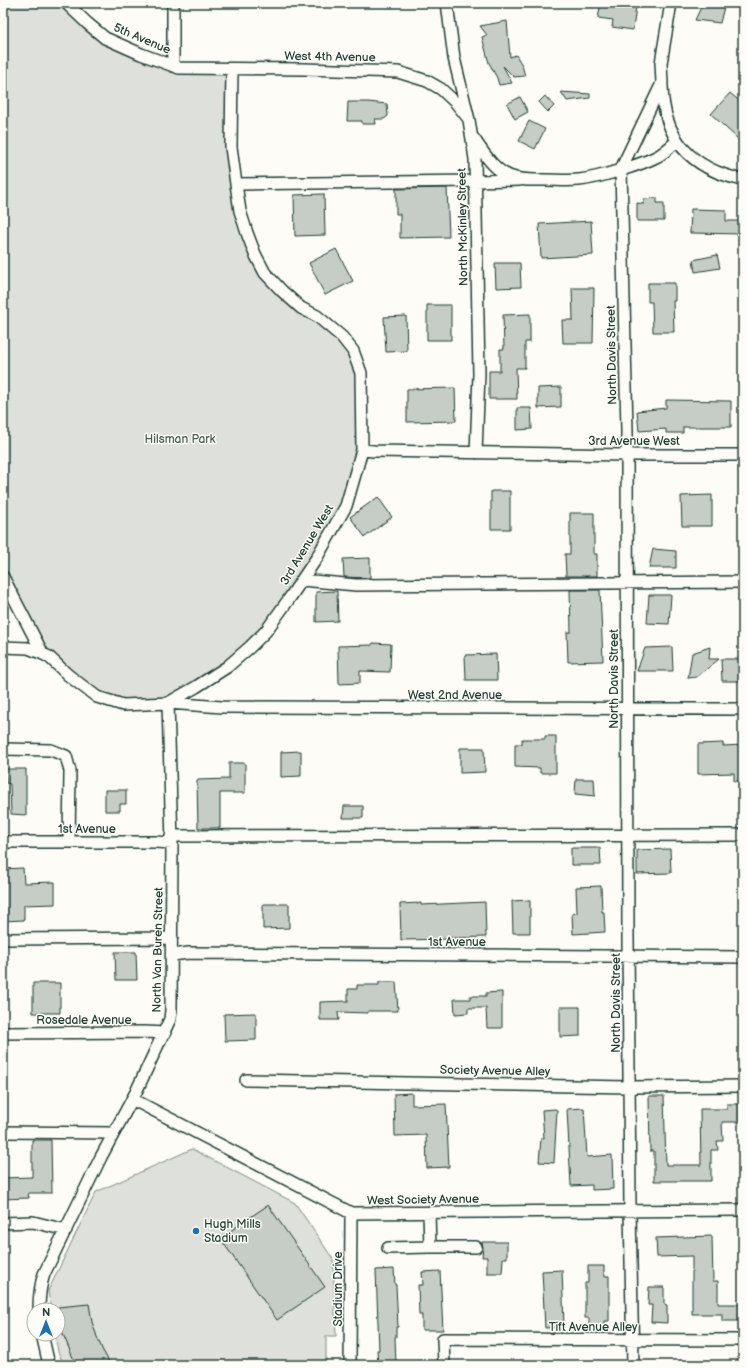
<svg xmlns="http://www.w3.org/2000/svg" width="746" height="1368" font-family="'Balsamiq Sans',sans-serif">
<rect width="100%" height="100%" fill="#fdfcf7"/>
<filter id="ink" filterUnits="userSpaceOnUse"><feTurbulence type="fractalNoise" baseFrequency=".025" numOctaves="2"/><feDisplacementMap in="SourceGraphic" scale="8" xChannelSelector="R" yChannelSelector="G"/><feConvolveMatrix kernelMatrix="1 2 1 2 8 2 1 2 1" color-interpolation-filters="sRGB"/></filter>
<g filter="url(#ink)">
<path fill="#dde0db" stroke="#7e8e88" d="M3,3H62L85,26L179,71H230L239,216L264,275L341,339L360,374L361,450L332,529L249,647L170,701L123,704L98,697L50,656L3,575Z
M192,1149L295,1203L333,1259L336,1336H326V1365H64L58,1352L55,1334H58V1310H51L48,1291L96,1192Z"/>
<path fill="#c6cdc7" stroke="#1f3d34" d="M601,3H615L636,6L633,30L612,27L613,20L598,18Z
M703,3H725L720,23L695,20Z
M507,21L510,57L516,55L522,65L525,76L514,77L503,66L512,83L499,85L497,78L489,63L482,37L487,35L480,26Z
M561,92L590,94V98L567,101Z
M730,93L743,104V133L738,139L711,114Z
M545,96L554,106L548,112L539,102Z
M520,97L528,112L515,119L507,104Z
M348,102H368L387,104L388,116L384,119H375L376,124H362V121H347Z
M529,121L545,129L535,149L519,141Z
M447,188L449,237L400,238V214H396V189Z
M324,194L325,235L295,236L294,195Z
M657,198V203H664V221H637V203L644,204V199Z
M691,209L726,210V221H743V234L690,233Z
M591,221L593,255L541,258L539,224Z
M336,249L353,281L325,295L309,263Z
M717,255L720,268L695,272L693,260Z
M495,263H520L521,287L496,288Z
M648,283H675V301H673L674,332H653L652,302H648Z
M572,288H594L593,343H563L562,320H573Z
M427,305H451V340H427Z
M530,314V342H525V368H516L517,399H489V371H500V349H504L503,315Z
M406,316L407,351L386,352L384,317Z
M561,387V407L538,408V388Z
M455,388L456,421L407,422V389Z
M666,400L731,401V427H683V433H666V429L639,431L637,411L666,408Z
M517,408H531L532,429L517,430Z
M491,491H510V529H491Z
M712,495V526H682L681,496Z
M378,497L392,517L365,537L350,517Z
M570,513H594V554H597V576H566L565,554H570Z
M653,549L676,551V568H649Z
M370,558V578L344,577L343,559Z
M570,590H600L603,661L568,662L567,632H571Z
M337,591L338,621L316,622V592Z
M649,595H671L669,624L647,623Z
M373,643L391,644L390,672L360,671V683L339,684L338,646L372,645Z
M672,647L673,671H637L645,648Z
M710,647L709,659H719L697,677L688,678L692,653Z
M496,654L497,680H466L465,655Z
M721,659H743V681H722Z
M545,736H556V773H540V768L515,767V744H522V739H545Z
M723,743V746L743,745V781H734V773L698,774V744Z
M460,748H484L485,772L460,773Z
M301,751V776L281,777V752Z
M229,763H245V793H220V828H198L197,780L229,779Z
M5,769H26V815L11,814L10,784L6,783Z
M576,779H594L595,796L575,794Z
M105,790H126V804H120V811H105Z
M344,806H363V818H343Z
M571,848H600L601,865H571Z
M670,849L671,873L637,874V850Z
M23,868L24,883L55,882V904L24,905V920L3,921V869Z
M601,886L602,912H604L605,932L573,934L572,914L577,913L576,887Z
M530,900V933H513L512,901Z
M485,902L486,937L451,938V939L401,940L400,904L421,903V905Z
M263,904H289V928L263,929Z
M115,952H136L137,980H116Z
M379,982H396L398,1011H368V1013L338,1012L339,1020H320V1002L348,1001V989H357V985H379Z
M33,983H60V1013H33Z
M502,992V1028H487L486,1008H468V1013L455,1014L454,999H470V996H486V993Z
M560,1007H580V1036L560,1037Z
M256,1013V1040L225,1041L224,1014Z
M412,1093V1105L446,1104L449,1167L427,1168L426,1135L395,1136L394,1094Z
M649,1096H664L666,1165H701L700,1109H727V1104H743V1122H722L723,1141H717L718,1150H711V1181H654V1151H650Z
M584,1108L587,1157L612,1155L613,1189L592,1190V1185L571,1186L567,1109Z
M555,1109L557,1110L554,1163L539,1162L541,1138H544L542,1110Z
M32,1140H51L52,1193H28L29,1198L3,1199V1178L32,1177Z
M268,1205L325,1287L277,1320L220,1238Z
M712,1236L713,1281H718V1304H743V1321H722V1314H692V1256L657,1257L656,1238Z
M482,1242H507V1258H503L502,1273H487V1257H482L483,1247Z
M588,1266H604V1276H609V1321H604V1330H589V1318H585V1283H588Z
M394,1269L395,1285H396L398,1327H396V1337H395L396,1365H378L377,1350H379L376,1270Z
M562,1270L564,1327L545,1328L542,1271Z
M440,1271L443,1330H422V1315H419L418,1285H423L422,1272Z
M649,1287H664V1304L667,1305V1323L651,1322L652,1305H648Z
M89,1304L92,1322L97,1337L103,1351L111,1365H76L63,1334L58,1307Z"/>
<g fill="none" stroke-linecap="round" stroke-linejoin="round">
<g stroke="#1f3d34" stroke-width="14">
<path id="minor" d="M66,3L87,23L105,38L141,54L179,68L304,69L398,72L427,81L441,89L456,103L468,118
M173,3V66
M447,3L454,58L469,120L475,159L479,374L476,453
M662,85C663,139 691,169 743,180
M474,139C483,152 493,169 509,176C521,181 533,180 545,180C556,180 568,181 579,180C598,178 641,165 658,156C665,152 671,146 677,141
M236,184L475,181L520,180
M362,450L374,451L626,455H743
M3,577L43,654L49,657L68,675L97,697L123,705L168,703L196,687L227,667L250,647L266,631L289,599L316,559L346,506L362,450L361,373L353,351L342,337L317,316L301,308L282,291L265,273L255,254L247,233L240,211L236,184L231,147L232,69
M302,580L356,585L743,582
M3,647L28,648L43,654
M3,749L51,750L66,756L70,771L69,842
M171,836L743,835
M3,842H155L172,843
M3,939L172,938
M172,955L189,953L743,957
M3,1033L145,1032L165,1033
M246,1080L629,1087L743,1086
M132,1099L351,1213L743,1210
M3,1132L114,1133
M429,1213L430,1247H476
M3,1223L33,1222L66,1230
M388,1248L430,1247
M39,1310C39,1297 40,1286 44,1274L101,1157L136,1092L170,1019L171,1010L172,843L168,703L222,707L743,709
M42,1334L49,1365
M350,1365L351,1213
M444,1365L443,1339L743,1340
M633,1365L630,1210L628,937L627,431L621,169L662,83L661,63L671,3"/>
</g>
<use href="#minor" stroke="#fdfcf7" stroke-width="11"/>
</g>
</g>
<circle fill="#1f6fb2" stroke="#fdfcf7" stroke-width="1.5" cx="196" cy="1231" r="4"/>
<g text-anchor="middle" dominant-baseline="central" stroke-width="3" stroke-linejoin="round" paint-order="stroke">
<g font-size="12" fill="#1f3d34" stroke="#fdfcf7">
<text transform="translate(142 39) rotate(23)">5th Avenue</text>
<text transform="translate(330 57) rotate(1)">West 4th Avenue</text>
<text transform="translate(463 227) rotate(-91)">North McKinley Street</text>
<text transform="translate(612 355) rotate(-91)">North Davis Street</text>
<text x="634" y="441">3rd Avenue West</text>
<text transform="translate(307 545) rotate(-59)">3rd Avenue West</text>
<text transform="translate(614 679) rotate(-90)">North Davis Street</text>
<text x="455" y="695">West 2nd Avenue</text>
<text x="87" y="829">1st Avenue</text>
<text x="457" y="942">1st Avenue</text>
<text transform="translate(158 950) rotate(-89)">North Van Buren Street</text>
<text transform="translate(616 1003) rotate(-90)">North Davis Street</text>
<text x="84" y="1020">Rosedale Avenue</text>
<text transform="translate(495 1071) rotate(1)">Society Avenue Alley</text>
<text transform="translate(423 1200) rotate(-1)">West Society Avenue</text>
<text transform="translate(338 1289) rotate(-90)">Stadium Drive</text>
<text x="593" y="1327">Tift Avenue Alley</text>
</g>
<g font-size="12" fill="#455e55" stroke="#fdfcf7">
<text x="180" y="439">Hilsman Park</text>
</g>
<g font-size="12" fill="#1f3d34" stroke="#fdfcf7" text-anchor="start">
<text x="204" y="1224">Hugh Mills<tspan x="204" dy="14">Stadium</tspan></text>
</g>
</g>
<rect width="746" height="1368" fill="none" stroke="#fdfcf7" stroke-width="16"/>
<rect x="8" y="8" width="730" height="1352" fill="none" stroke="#1f3d34" stroke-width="1.5" filter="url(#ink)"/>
<g transform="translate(46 1322)"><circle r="19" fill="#fdfcf7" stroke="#a4b0a9"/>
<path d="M0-3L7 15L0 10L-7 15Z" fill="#1f6fb2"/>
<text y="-6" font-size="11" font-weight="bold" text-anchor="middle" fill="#1f3d34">N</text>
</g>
</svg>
